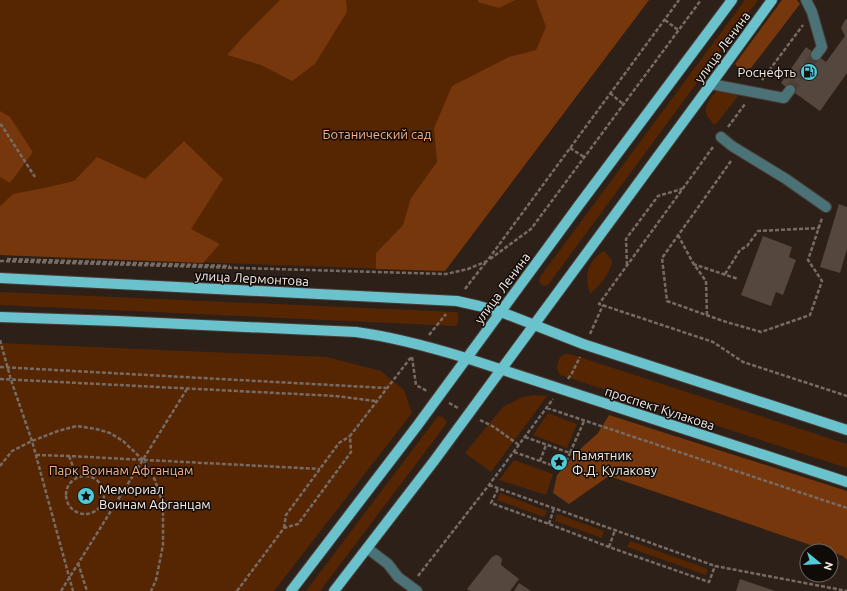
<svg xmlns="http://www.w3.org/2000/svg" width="847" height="591" font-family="Ubuntu,sans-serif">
<rect width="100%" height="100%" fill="#2d2019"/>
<path fill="#562502" d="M0,0H649L445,271L0,255Z
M745,0H758L548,285L544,286L539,282L540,277Z
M718,90L739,93V95L716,124H713C711,121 709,118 707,116C703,106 711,96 718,90Z
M604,251L612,260C612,271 599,287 590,294C584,276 587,261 604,251Z
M0,292L457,312C459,317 459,321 456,326L0,305Z
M0,343L327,357L381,371L404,390L412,413L274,591H0Z
M564,354H570L847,444V468L560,375C555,368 557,365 560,357Z
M535,395L547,396L491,472L465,453L503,407L523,397Z
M548,413L577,424L567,448L533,435Z
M438,416C443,417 445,419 447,423L320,591H306Z
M514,460L553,474L546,495L499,480Z
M500,493L547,511L544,517L497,500Z
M557,514L604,531L602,538L555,521Z
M630,541L708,569L706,575L627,547Z"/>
<path fill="#75370b" d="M280,0H346L347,12L315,64L292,81L261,65L227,55L244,36Z
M478,0H515L499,8L478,2Z
M536,0H649L445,271L376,269V253L403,225L411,198L437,162L434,128L452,86L509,57L536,50L546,27Z
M782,0H797L800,4L751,68L742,72L735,64Z
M0,111L10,117L33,152L10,183L0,177Z
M184,141L223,179L191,229L220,244L203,263L0,255V206L13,194L44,188L74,181L97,157L145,179Z
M609,415L847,491V560L843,556L831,552V551H828L609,476L569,504L553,493L557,475L576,453L598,433Z"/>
<path fill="#55473e" d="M847,19V73L820,111L781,83L806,47L826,62L845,36L841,28L845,20Z
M839,204L847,207V249L840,273L820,267Z
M763,236L792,247L789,257L796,260L783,295L776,292L771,306L741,295Z
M496,555L499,556L502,559L501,565L519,579L510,591H470L467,589L492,557Z
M740,579L775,591H736Z
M519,583L531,591H514Z"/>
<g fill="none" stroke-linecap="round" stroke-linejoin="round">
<path stroke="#4b3f38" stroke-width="10" stroke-dasharray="10 5" stroke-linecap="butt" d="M790,90L816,55"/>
<g stroke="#493d36" stroke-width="12">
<path id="minor" d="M806,0L812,12L822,47L816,55
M711,84L784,98L790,90
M721,137L732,146L786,179L826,207
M367,548L388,564L398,577L417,591"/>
</g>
<g stroke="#493d36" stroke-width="12">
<path id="major" d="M0,278L457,301L479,306L501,312L583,344L847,430
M0,317L117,321L356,332C394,337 430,347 466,358L847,482
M291,591L417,426L579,205L732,0
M334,591L434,461L711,84L772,0"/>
</g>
<path stroke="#776c65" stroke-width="2.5" stroke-dasharray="4 2" stroke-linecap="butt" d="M665,20L678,30
M762,80L803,25
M610,93L623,104
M0,124L2,126L35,177
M728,127L745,104
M713,147L599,304L713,342L743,362L847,396
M570,148L584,157
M731,161L662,258L667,301L723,321L761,332L810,315L822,281L808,260L822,218
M678,235L693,263L706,281L707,315
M7,259L230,266
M490,259L531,229L701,0
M0,261L446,274L468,269L487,261L679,0
M693,264L738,279
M627,265L626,239L658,196L682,189
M725,274L740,250L747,246L758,231L819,228
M465,289L486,262
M590,334L603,305
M429,335L446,314
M0,340L11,380L32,441L73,591
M412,357L416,385L427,391
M0,367L386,388
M0,379L336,396L376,401
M568,379L572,373L580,357
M449,403L458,408
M547,408L847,508
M480,420L494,427L519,445
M525,437L570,453L584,421
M514,452L563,469L570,453
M36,455L69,456L320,469
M69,456L77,477
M540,461L546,445
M0,466L12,451L32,441L58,431L77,426L96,429L110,433L123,441L143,460L155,480L163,504V545L156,580L151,591
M66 495a19 19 0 1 1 38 0a19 19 0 1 1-38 0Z
M489,485L715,566L847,591
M498,489L491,503L549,524L609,547L709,582L715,566
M549,524L554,508
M284,528L286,515L339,443L350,436
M609,547L615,530
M78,563L87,591
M418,576L489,485L553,399
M61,591L187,389
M237,591L284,528L298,524L351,452L350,436L412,356"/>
<use href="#minor" stroke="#4a7277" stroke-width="10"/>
<use href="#major" stroke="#6ac2cd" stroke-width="10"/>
</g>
<defs>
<g id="fuel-disc" transform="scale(0.9)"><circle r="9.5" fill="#52cbd9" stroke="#110b08"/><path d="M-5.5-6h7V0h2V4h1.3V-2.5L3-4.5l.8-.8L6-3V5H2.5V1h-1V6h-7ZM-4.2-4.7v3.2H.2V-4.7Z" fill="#111"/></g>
<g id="sight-disc" transform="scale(0.9)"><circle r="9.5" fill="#52cbd9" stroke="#110b08"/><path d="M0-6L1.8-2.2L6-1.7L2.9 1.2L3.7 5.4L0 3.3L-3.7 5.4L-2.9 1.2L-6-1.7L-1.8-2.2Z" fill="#111"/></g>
</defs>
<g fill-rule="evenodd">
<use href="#fuel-disc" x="809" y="72"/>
<use href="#sight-disc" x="559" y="462"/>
<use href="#sight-disc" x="86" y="496"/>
</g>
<g text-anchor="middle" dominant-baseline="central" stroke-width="3" stroke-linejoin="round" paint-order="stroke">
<g font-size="13" fill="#f7eee9" stroke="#110b08">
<text transform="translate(722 47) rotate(-54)">улица Ленина</text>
<text transform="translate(252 278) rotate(3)">улица Лермонтова</text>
<text transform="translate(502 288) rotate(-54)">улица Ленина</text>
<text transform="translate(660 408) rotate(18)">проспект Кулакова</text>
</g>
<g font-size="13" fill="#f7eee9" stroke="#110b08" text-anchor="start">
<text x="796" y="72" text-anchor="end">Роснефть</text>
<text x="572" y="455">Памятник<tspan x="572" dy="15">Ф.Д. Кулакову</tspan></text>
<text x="99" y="489">Мемориал<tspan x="99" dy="15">Воинам Афганцам</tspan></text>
</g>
<g font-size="13" fill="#fbb085" stroke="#110b08">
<text x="377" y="134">Ботанический сад</text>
<text x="121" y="470">Парк Воинам Афганцам</text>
</g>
</g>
<g transform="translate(819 563) rotate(108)"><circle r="19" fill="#110b08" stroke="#6d6662"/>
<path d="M0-3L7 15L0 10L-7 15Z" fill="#52cbd9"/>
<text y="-6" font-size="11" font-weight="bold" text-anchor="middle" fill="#f7eee9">N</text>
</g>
</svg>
